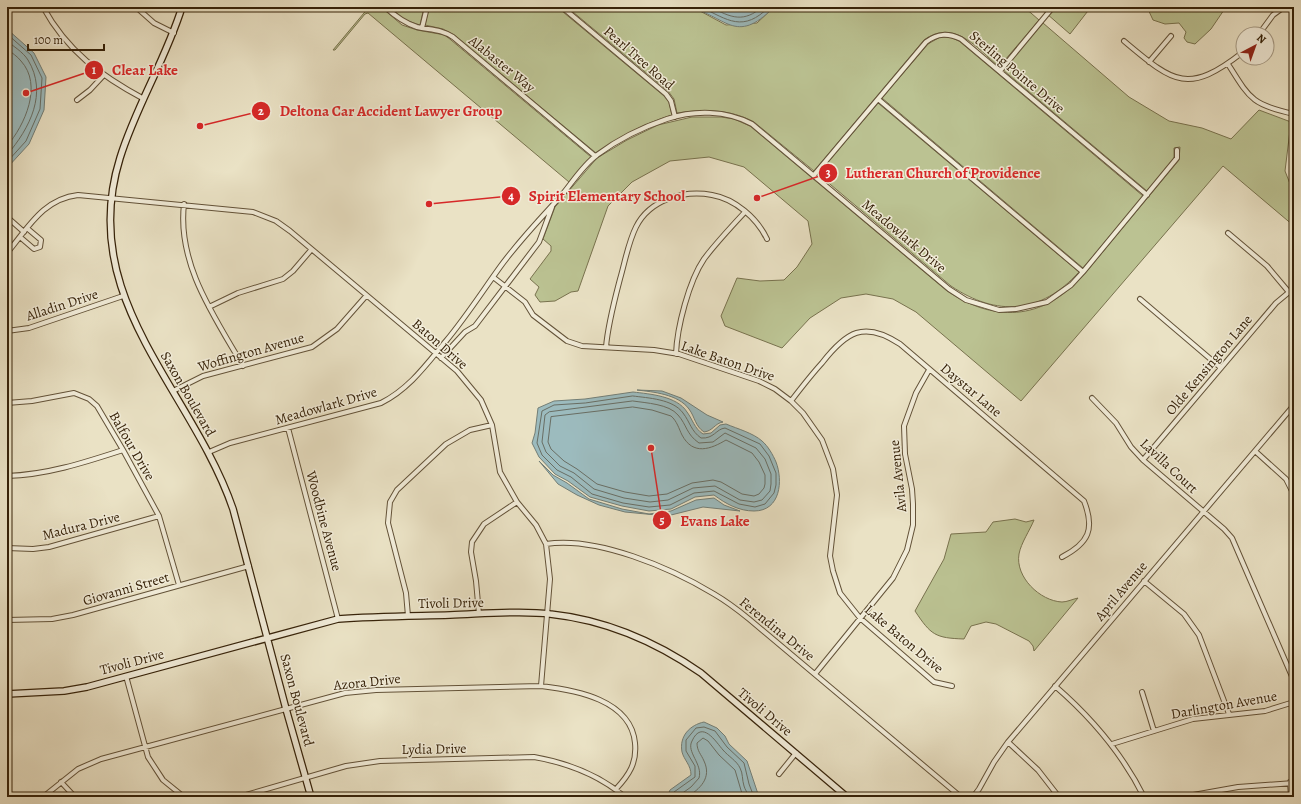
<svg xmlns="http://www.w3.org/2000/svg" width="1301" height="804" font-family="Alegreya,serif">
<rect width="100%" height="100%" fill="#eae2c5"/>
<filter id="stains"><feTurbulence type="fractalNoise" baseFrequency=".005" numOctaves="4"/><feColorMatrix values="0 0 0 0 .2 0 0 0 0 .09 0 0 0 0 .02 0 0 0 .5 -.17"/></filter>
<radialGradient id="worn" r=".72"><stop offset=".6" stop-color="#630" stop-opacity="0"/><stop offset="1" stop-color="#630" stop-opacity=".3"/></radialGradient>
<path fill="#bbc292" stroke="#78724e" d="M369,7H381L402,25L417,30L445,35L591,157L569,182L368,13L365,14L335,50H333Z
M390,7H424L420,25L405,20Z
M429,7H557L664,96L669,102L672,115C645,123 620,137 596,153L454,35L443,29L425,25Z
M567,7H687L700,11L726,25L757,23L774,7H1024L1039,20L999,67C977,48 954,18 924,40L814,171L754,122C730,109 704,109 677,113L674,99L668,91Z
M1039,7H1091L1070,34Z
M1147,7H1226L1211,29L1195,44L1187,42L1184,38L1186,32L1179,23L1165,24L1153,20Z
M1043,23L1129,97L1169,121L1202,128L1231,139L1259,110L1291,122L1285,171L1294,194V226L1223,166L1021,401L916,312L893,299L866,294L841,298L810,318L782,348L725,326L721,316L737,278L760,281L784,280L797,267L812,244L808,221L744,167L709,157L670,161L632,182L608,206L578,291L571,292L555,301L540,302L535,295L539,287L530,279L551,251V246L543,239L555,207L597,158L627,140L658,125L692,117H721L734,119L750,126L947,291C998,325 1047,319 1087,271L1179,160L1180,147L1174,148V158L1147,191L1003,70Z
M940,37H950L959,41L1143,196L1083,268L882,98L928,44Z
M878,103L1079,272C1041,314 997,317 951,286L818,174Z
M1015,519L1026,522L1034,520C1030,530 1021,543 1019,554C1015,577 1040,601 1062,602C1067,602 1073,599 1078,598L1034,651L1033,646L1029,641L996,624L986,622L971,626L964,639C935,638 931,635 915,611L944,559L951,534L986,532L993,522Z"/>
<path fill="#9cbbbe" stroke="#737e76" d="M687,7H774C735,47 726,15 687,7Z
M7,29L34,53L46,77L44,110L29,144L7,168Z
M637,390L662,391L681,398L707,415L723,422C715,423 713,431 704,432C695,426 695,417 689,409C678,394 653,392 637,390Z
M633,392C650,394 677,396 687,412C693,420 694,428 703,434L711,433L720,425L726,424C738,429 753,433 762,441C768,446 773,455 776,462C783,480 781,511 754,511C739,511 726,504 714,495L695,497L671,509L649,511L622,506L590,497L568,481L555,474L539,457L532,443L535,433L538,408L554,401L585,399Z
M539,461L553,475L567,483L589,499L622,509L649,514L671,511L696,500L714,498L724,505L740,511L703,507L667,516L625,512L599,505L577,495L558,484Z
M704,722L717,728L725,736L729,744L747,761L759,797H667L670,790L691,775C691,765 684,760 682,752C679,736 690,725 704,722Z"/>
<g fill="none" stroke-linecap="round" stroke-linejoin="round">
<path stroke="#696e64" stroke-width="1" d="M701,7C728,20 743,33 769,7
M711,7C731,18 744,23 762,7
M7,34L31,55L42,78L40,109L26,141L7,162
M7,41C13,46 23,52 28,60C48,93 30,128 7,155
M7,49C12,53 17,56 21,61C43,85 25,125 7,146
M633,396C648,398 673,399 683,413C690,422 691,431 701,438C714,439 716,429 725,428L760,444L769,456L776,473V485L774,493L765,504L755,507L739,504L714,491L694,493L670,505L649,507L623,503L592,494L571,477L557,470L542,455L537,443L542,411L554,405L585,403Z
M633,401C646,403 669,404 678,415C687,425 686,434 699,443L713,442L725,433L756,448L765,459L771,474V484L770,491L762,500L754,502L740,500L715,486L693,488L668,500L650,502L624,498L594,489L574,473L560,466L546,452L542,442L545,415L549,412Z
M633,407L652,410L671,416C677,421 679,429 682,435C693,456 711,449 726,440L752,453L759,462L765,475V484L764,488L759,494L754,496L742,494L721,482L713,480L692,483L667,494L649,496L625,492L597,484L577,469L564,461L551,449L548,442L551,417Z
M671,797L674,792L695,777V766L686,751V740L696,728L704,727L715,731L727,747L744,763L749,784L754,797
M677,797L691,787L699,778C703,764 686,752 692,741C702,719 716,742 723,750C728,756 737,761 740,768C743,773 742,780 744,786C745,790 748,793 749,797
M687,797C700,789 712,778 704,761C701,754 697,751 697,743L703,738L708,741L719,755L735,770L743,797"/>
<g stroke="#635238" stroke-width="6">
<path id="street" d="M43,7C67,51 101,76 144,99
M136,7L154,23L174,33
M385,7C395,16 404,23 417,27C430,30 441,29 453,37L595,156
M562,7L666,94L671,101L675,117
M422,28L427,7
M1259,34L1273,15L1284,7
M1124,41C1173,82 1187,96 1243,52
M1149,62L1171,36
M1228,64C1250,99 1252,105 1294,114
M1000,71L1053,7
M878,99L1083,272
M77,100L90,90L103,76
M814,175L926,42C938,33 948,33 961,39L1147,195
M184,204C177,264 214,316 243,366
M7,217L24,232
M1228,233L1267,266L1288,291
M20,237L34,249L40,247L41,240L28,229
M7,253C28,228 43,199 78,195L253,212L276,221L290,231L457,371L481,400L492,425L500,472L517,502L536,525L546,544L550,579L541,686
M493,277L525,302L533,315L567,341L582,346L654,350L679,354L759,381L775,389L791,401L803,413L822,440L833,469L837,495L830,556L833,571L840,593L860,618L934,682L952,686
M1140,299L1221,368
M209,307L238,293L283,279L293,271L311,250
M7,331L29,328L123,296
M606,347C608,324 614,302 620,279C625,262 628,243 636,227C650,199 684,190 712,195C735,199 757,218 767,239
M676,354C677,327 689,281 704,259C716,243 731,227 745,212
M441,358L465,332L475,326L539,242L552,207
M173,391L203,376L312,347L337,329L366,296
M1092,398L1116,423L1131,447L1143,460L1224,529L1232,538L1294,681
M791,401C801,388 811,375 822,363C846,332 864,320 900,344L1084,501C1095,529 1089,543 1062,557
M7,403L32,401L74,393L89,399L97,406L123,450L159,516L179,585
M288,428L338,619
M1255,451L1286,479L1294,495
M209,452L230,443L381,403C409,389 426,365 446,341C466,317 482,292 500,267C518,242 540,219 561,196C572,183 583,165 597,155C617,140 643,127 667,119C694,110 726,110 752,124L949,289L966,300L999,310L1016,309L1047,302L1071,285L1083,272L1177,158V150
M1143,460L1276,303L1294,288
M7,476C47,475 86,462 123,450
M546,544C597,536 671,568 714,594C726,601 738,610 749,619L961,797
M7,548L33,549L49,547L159,516
M1144,581L1184,614L1199,635L1229,714
M479,614L476,581L471,552L472,542L484,524L517,502
M408,616L406,593L388,523L390,502L397,490L446,444L470,430L492,425
M7,620L52,619L73,615L249,566
M815,674L893,578L907,550L913,525V504L912,489L905,454L904,426L916,393L929,370
M126,676L148,757L163,780L184,797
M1055,686C1092,718 1122,753 1144,797
M1142,692L1154,731
M1008,742L1038,770L1059,797
M1112,744L1193,719L1265,711L1294,702
M779,774L796,753
M61,782L75,797
M1290,782L1291,797
M43,797L78,769L101,759L345,693L376,690L541,686C576,690 631,700 635,743C637,763 629,775 616,789
M239,797L346,766L380,761L534,757C568,763 598,774 625,797
M973,797L979,789L994,762L1008,742L1294,405
M1182,797L1238,787L1294,783"/>
</g>
<g stroke="#362209" stroke-width="8">
<path id="secondary" d="M182,7C166,59 136,106 120,158C76,299 192,389 233,509L286,709L311,797
M7,694L64,691L87,687L338,619C375,616 413,616 450,615C481,614 520,610 550,614C606,620 655,641 701,673L847,797"/>
</g>
<use href="#street" stroke="#f1ecd9" stroke-width="4"/>
<use href="#secondary" stroke="#f1ecd9" stroke-width="5.5"/>
</g>
<g text-anchor="middle" dominant-baseline="central" stroke-width="3" stroke-linejoin="round" paint-order="stroke">
<g font-size="14" fill="#362209" stroke="#f1ecd9">
<text transform="translate(639 58) rotate(41)">Pearl Tree Road</text>
<text transform="translate(502 64) rotate(39)">Alabaster Way</text>
<text transform="translate(1017 72) rotate(40)">Sterling Pointe Drive</text>
<text transform="translate(904 236) rotate(40)">Meadowlark Drive</text>
<text transform="translate(62 305) rotate(-18)">Alladin Drive</text>
<text transform="translate(440 344) rotate(41)">Baton Drive</text>
<text transform="translate(251 352) rotate(-16)">Woffington Avenue</text>
<text transform="translate(728 361) rotate(19)">Lake Baton Drive</text>
<text transform="translate(1209 365) rotate(-50)">Olde Kensington Lane</text>
<text transform="translate(971 390) rotate(40)">Daystar Lane</text>
<text transform="translate(188 394) rotate(60)">Saxon Boulevard</text>
<text transform="translate(326 406) rotate(-16)">Meadowlark Drive</text>
<text transform="translate(132 446) rotate(60)">Balfour Drive</text>
<text transform="translate(1169 466) rotate(43)">Lavilla Court</text>
<text transform="translate(898 476) rotate(-96)">Avila Avenue</text>
<text transform="translate(324 521) rotate(75)">Woodbine Avenue</text>
<text transform="translate(81 526) rotate(-14)">Madura Drive</text>
<text transform="translate(126 589) rotate(-16)">Giovanni Street</text>
<text transform="translate(1121 591) rotate(-50)">April Avenue</text>
<text transform="translate(451 603) rotate(-1)">Tivoli Drive</text>
<text transform="translate(777 629) rotate(39)">Ferendina Drive</text>
<text transform="translate(904 639) rotate(40)">Lake Baton Drive</text>
<text transform="translate(132 662) rotate(-15)">Tivoli Drive</text>
<text transform="translate(367 682) rotate(-6)">Azora Drive</text>
<text transform="translate(297 700) rotate(75)">Saxon Boulevard</text>
<text transform="translate(1224 705) rotate(-10)">Darlington Avenue</text>
<text transform="translate(765 712) rotate(40)">Tivoli Drive</text>
<text transform="translate(434 749) rotate(-1)">Lydia Drive</text>
</g>
</g>
<path fill="none" stroke="#d62828" stroke-width="1.5" d="M26 93L94 70M200 126L261 111M757 198L828 173M429 204L511 196M651 448L662 520"/>
<g fill="#d62828" stroke="#f1ecd9" stroke-width="1.5">
<circle cx="26" cy="93" r="4"/>
<circle cx="200" cy="126" r="4"/>
<circle cx="757" cy="198" r="4"/>
<circle cx="429" cy="204" r="4"/>
<circle cx="651" cy="448" r="4"/>
<circle cx="94" cy="70" r="10"/>
<circle cx="261" cy="111" r="10"/>
<circle cx="828" cy="173" r="10"/>
<circle cx="511" cy="196" r="10"/>
<circle cx="662" cy="520" r="10"/>
</g>
<g font-size="12" text-anchor="middle" font-weight="bold" fill="#fff">
<text x="94" y="74">1</text>
<text x="261" y="115">2</text>
<text x="828" y="177">3</text>
<text x="511" y="200">4</text>
<text x="662" y="524">5</text>
</g>
<g font-size="15" text-anchor="middle" font-weight="bold" fill="#d62828" stroke="#f1ecd9" stroke-width="3" stroke-linejoin="round" paint-order="stroke">
<text x="145" y="75">Clear Lake</text>
<text x="391" y="116">Deltona Car Accident Lawyer Group</text>
<text x="943" y="178">Lutheran Church of Providence</text>
<text x="607" y="201">Spirit Elementary School</text>
<text x="715" y="526">Evans Lake</text>
</g>
<rect width="1301" height="804" fill="none" stroke="#eae2c5" stroke-width="24"/>
<rect x="8" y="8" width="1285" height="788" fill="none" stroke="#362209" stroke-width="2"/>
<rect x="12" y="12" width="1277" height="780" fill="none" stroke="#362209"/>
<g transform="translate(1255 46) rotate(41)"><circle r="19" fill="#f1ecd9" stroke="#a69b86"/>
<path d="M0-3L7 15L0 10L-7 15Z" fill="#8f2418"/>
<text y="-6" font-size="11" font-weight="bold" text-anchor="middle" fill="#362209">N</text>
</g>
<path d="M28 44v6h76v-6" fill="none" stroke="#362209" stroke-width="2"/>
<text x="34" y="44" font-size="12" fill="#362209" stroke="#f1ecd9" stroke-width="3" paint-order="stroke">100 m</text>
<rect width="100%" height="100%" filter="url(#stains)"/>
<rect width="100%" height="100%" fill="url(#worn)"/>
</svg>
